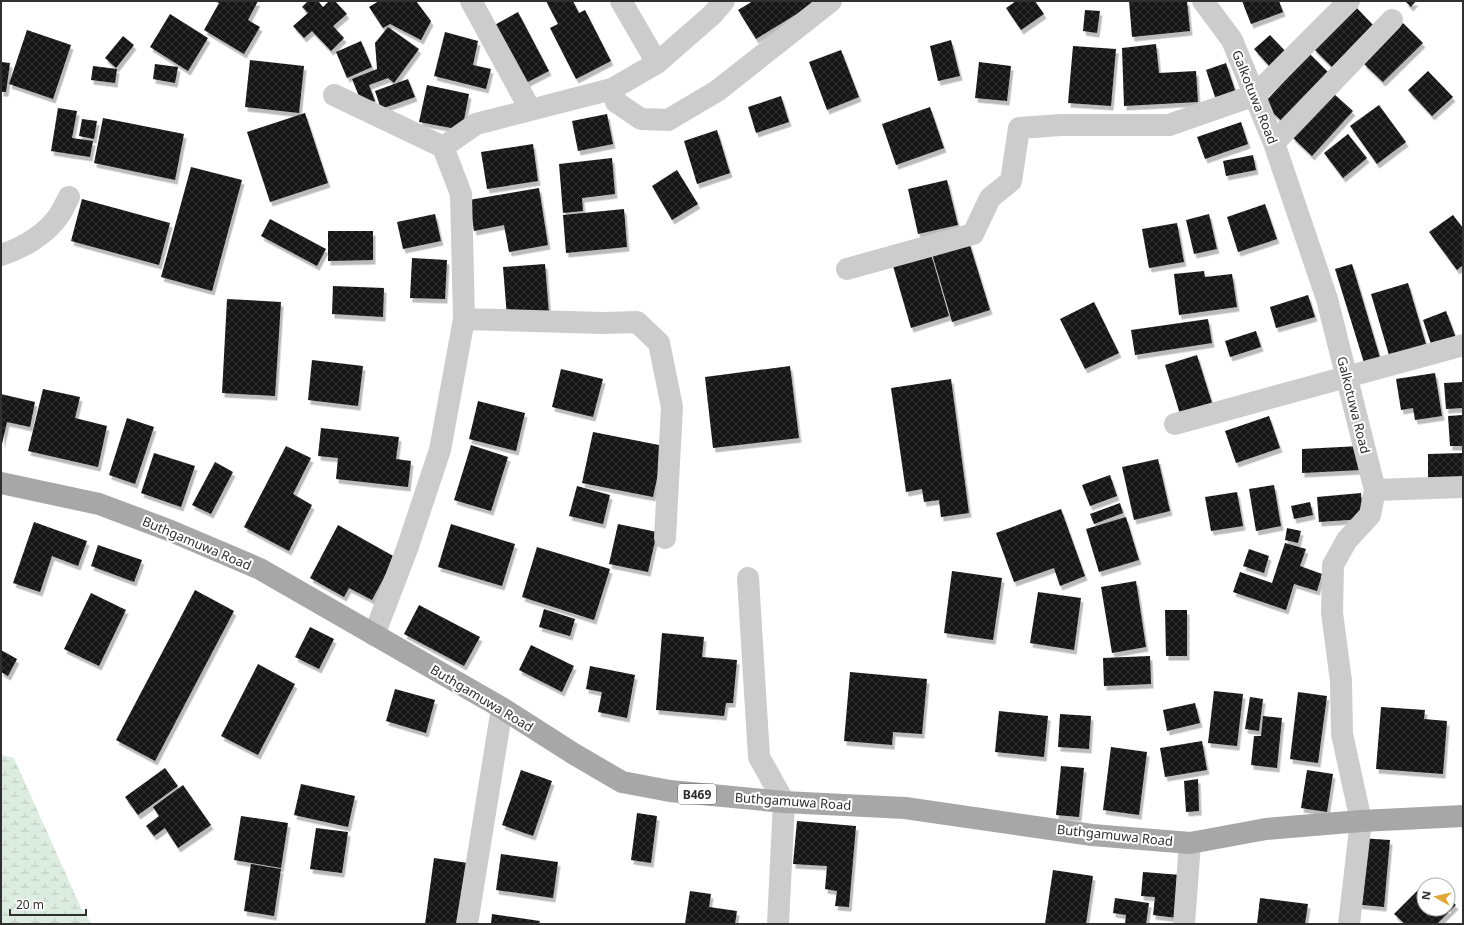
<svg xmlns="http://www.w3.org/2000/svg" width="1464" height="925" font-family="'Noto Sans',sans-serif">
<defs>
<pattern id="wetland-marsh" width="20" height="14" patternUnits="userSpaceOnUse"><rect width="20" height="14" fill="#ddece0"/><path d="M1 5h8M5 5V1M11 12h8M15 12V8" fill="none" stroke="#becbc0"/></pattern>
<pattern id="building-cross-hatch" width="8" height="8" patternUnits="userSpaceOnUse"><rect width="8" height="8" fill="#161616"/><path d="M0 0l8 8M0 8l8-8" fill="none" stroke="#303030"/></pattern>
<filter id="shadow"><feDropShadow dx="2.5" dy="4.5" stdDeviation="0" flood-color="#0004"/></filter>
</defs>
<rect width="100%" height="100%" fill="#fff"/>
<path fill="url(#wetland-marsh)" d="M1,755L14,758L81,908L92,924H1Z"/>
<path fill="url(#building-cross-hatch)" filter="url(#shadow)" d="M214,1H258L248,20L260,27L244,54L204,30L219,3Z
M308,1H318L323,7L329,1H335L347,14L333,26L344,38L331,51L312,31L304,38L293,26L308,13L302,7Z
M379,1H416L431,21L421,40L390,24L383,28L369,7Z
M546,1H573L579,13L585,10L611,61L576,79L550,28L558,24Z
M753,1H818L756,39L738,10Z
M1016,1H1035L1044,14L1021,30L1006,8Z
M1129,1H1187L1190,31L1132,37Z
M1242,1H1279L1283,12L1251,24Z
M1405,1H1416L1411,7Z
M1355,6L1373,25L1332,67L1313,48Z
M1085,10L1100,11L1097,33L1083,31Z
M518,12L549,71L522,85L491,27Z
M170,14L208,38L188,71L150,47Z
M1403,23L1423,43L1383,82L1363,63Z
M388,27L419,49L394,83L388,78L369,85L375,101L363,106L352,79L377,69L375,43Z
M27,30L71,45L53,99L9,84Z
M445,32L478,41L473,65L491,69L486,89L434,76Z
M1270,35L1289,55L1273,70L1254,49Z
M123,36L134,45L116,68L105,58Z
M951,40L960,76L938,81L930,46Z
M361,41L372,67L347,78L336,52Z
M1156,44L1159,73L1196,71L1198,102L1124,106L1122,48Z
M1073,46L1116,49L1111,106L1068,103Z
M841,50L859,97L827,110L809,62Z
M1310,54L1331,75L1285,124L1263,104Z
M250,60L304,66L299,113L245,107Z
M1,62L10,63L6,92H1Z
M979,62L1011,66L1007,101L975,98Z
M1226,63L1236,93L1216,100L1206,70Z
M155,64L178,67L175,83L153,79Z
M93,66L117,69L115,83L91,80Z
M1428,71L1453,97L1432,116L1408,90Z
M408,79L415,97L381,109L375,91Z
M427,85L469,94L462,130L419,122Z
M1333,93L1353,111L1312,156L1292,137Z
M781,96L789,122L756,133L748,107Z
M1379,105L1406,142L1377,164L1350,126Z
M930,107L944,148L896,165L882,124Z
M58,108L77,111L72,138L93,141L90,157L51,151Z
M305,113L328,183L270,202L247,132Z
M607,114L613,144L578,151L572,121Z
M103,118L184,134L175,180L94,163Z
M82,119L97,121L94,139L79,136Z
M1241,122L1248,144L1205,159L1197,137Z
M717,130L730,173L697,184L684,141Z
M1348,134L1367,158L1343,178L1324,153Z
M533,144L538,181L487,189L481,152Z
M1253,155L1256,170L1226,176L1223,161Z
M612,158L615,194L582,198L583,211L563,213L559,164Z
M191,167L242,180L212,291L161,277Z
M677,170L698,204L672,220L652,186Z
M947,180L958,225L918,234L908,189Z
M539,188L548,245L509,252L504,225L474,231L469,200Z
M82,199L170,223L159,265L71,241Z
M1265,204L1277,239L1238,252L1227,217Z
M624,209L627,247L566,253L563,215Z
M435,214L441,241L403,249L397,222Z
M1209,214L1217,249L1194,254L1186,220Z
M1453,215L1463,228V265L1457,270L1429,232Z
M270,219L326,249L317,266L261,236Z
M1177,223L1184,262L1149,268L1142,229Z
M328,231H373V260L328,261Z
M969,242L990,310L952,322L932,254Z
M931,254L949,316L911,328L893,266Z
M412,258L447,260L445,299L410,298Z
M545,264L549,314L507,317L503,267Z
M1352,264L1381,361L1365,366L1335,269Z
M1204,271L1205,277L1232,274L1237,307L1179,315L1174,274Z
M1408,283L1428,351L1391,362L1371,294Z
M333,286L384,288L383,317L332,314Z
M1308,295L1315,317L1276,328L1270,307Z
M227,299L281,302L275,396L222,393Z
M1094,302L1119,353L1085,369L1060,319Z
M1446,311L1456,338L1432,347L1423,320Z
M1208,319L1212,343L1135,355L1131,330Z
M1256,331L1261,347L1230,357L1225,341Z
M1197,355L1212,403L1180,414L1165,365Z
M312,360L363,366L358,406L308,400Z
M790,366L799,438L713,448L705,377Z
M561,369L603,379L593,417L552,407Z
M1435,373L1442,416L1415,420L1413,408L1401,410L1396,379Z
M951,379L969,513L941,517L939,500L924,502L922,489L906,492L891,388Z
M1463,382V408L1446,409L1444,383Z
M43,389L80,397L75,418L107,426L98,467L28,451Z
M1,394L35,402L30,427L7,422L2,444Z
M478,401L525,413L516,451L469,439Z
M1463,415V446H1450L1448,416Z
M1269,416L1280,448L1236,463L1225,431Z
M127,418L154,427L135,484L109,475Z
M321,428L399,437L396,459L411,461L408,487L336,479L338,458L318,456Z
M593,432L664,446L653,497L582,483Z
M471,445L508,457L491,511L454,500Z
M286,446L311,458L293,494L312,505L289,551L244,527Z
M1360,446L1361,470L1302,473V449Z
M154,453L195,466L181,507L141,493Z
M1463,453V479L1428,480V454Z
M1158,459L1170,511L1134,520L1122,467Z
M215,462L233,472L211,514L192,505Z
M1110,475L1117,496L1090,506L1082,485Z
M1274,485L1281,526L1256,531L1249,489Z
M577,486L610,495L603,524L569,516Z
M1237,492L1243,526L1211,531L1205,497Z
M1361,493L1363,519L1319,522L1317,497Z
M1310,502L1313,515L1294,519L1291,506Z
M1120,503L1123,513L1094,524L1090,514Z
M1061,509L1085,576L1060,586L1054,568L1014,582L996,533Z
M1126,517L1139,560L1099,572L1086,529Z
M34,522L87,541L78,566L52,556L40,592L13,583Z
M451,524L515,544L502,586L438,567Z
M618,524L657,532L648,572L609,564Z
M338,525L395,557L372,600L349,588L344,597L310,578Z
M1287,528L1301,531L1298,543L1285,540Z
M1285,543L1306,549L1300,566L1322,574L1317,591L1294,584L1286,610L1233,592L1240,572L1272,583Z
M98,545L142,560L134,582L91,566Z
M537,547L610,569L594,620L522,597Z
M1249,549L1269,556L1264,573L1243,566Z
M952,571L1002,578L993,640L944,633Z
M1136,581L1146,647L1112,653L1101,587Z
M195,590L234,611L155,761L116,740Z
M1038,592L1081,598L1074,650L1030,643Z
M91,593L126,610L99,666L64,649Z
M419,605L480,637L464,666L404,634Z
M544,609L575,619L570,636L539,627Z
M1165,610H1187V656H1166Z
M310,627L334,639L319,669L295,657Z
M662,633L704,637L702,657L737,660L733,703H726L724,716L656,710Z
M531,645L574,666L562,692L519,670Z
M1,650L17,659L8,676L1,672Z
M1150,656L1151,684L1104,686L1103,658Z
M258,664L295,684L258,755L221,736Z
M590,666L635,675L627,718L598,712L602,692L586,689Z
M850,672L927,679L922,734L893,732L892,745L844,741Z
M395,689L435,700L426,733L386,721Z
M1214,691L1243,694L1237,746L1208,743Z
M1298,692L1327,696L1318,763L1290,759Z
M1250,697L1263,699L1259,731L1245,729Z
M1195,703L1200,723L1167,731L1163,710Z
M1381,707L1425,710L1424,719L1447,721L1443,774L1376,769Z
M999,711L1048,716L1044,757L995,752Z
M1060,714L1091,716L1089,749L1058,747Z
M1263,716L1282,718L1277,768L1251,765L1254,736H1261Z
M1202,741L1207,770L1165,777L1160,748Z
M1111,747L1147,752L1139,815L1103,810Z
M1061,766L1084,768L1079,817L1056,815Z
M165,768L178,786L138,815L125,797Z
M521,770L552,781L533,836L502,825Z
M1307,770L1333,774L1327,812L1301,808Z
M1198,779L1199,811L1186,812L1184,781Z
M301,784L355,796L348,827L294,815Z
M183,785L211,825L178,848L165,828L154,836L146,826L159,816L153,807Z
M637,813L657,816L651,863L631,860Z
M241,816L288,823L281,868L234,860Z
M797,821L856,826L849,907L835,906L837,891L825,889L827,866L793,864Z
M316,828L348,832L342,873L310,869Z
M1359,838L1390,840L1384,907L1353,904Z
M501,854L558,862L553,898L496,890Z
M434,858L468,863L460,924H425Z
M251,864L281,869L274,916L244,911Z
M1053,870L1093,876L1086,924H1045Z
M1143,872L1181,875L1177,918L1153,915L1155,897L1141,896Z
M1429,879L1435,885H1424V909H1448V898L1456,905L1437,924H1405L1394,914Z
M690,891L711,894L709,907L737,911L735,924H685Z
M1115,898L1149,903L1146,924H1125L1126,915L1113,913Z
M1260,898L1308,904L1305,924H1257Z
M492,914L540,921L539,924H491Z"/>
<g fill="none" stroke-linecap="round" stroke-linejoin="round">
<path stroke="#ccc" stroke-width="22" d="M471,1L530,109
M621,1L657,63
M1203,1L1232,40L1274,143L1327,299L1375,490L1370,515L1347,540L1333,565L1332,613L1341,681L1342,734L1361,821L1349,924
M612,89L616,102L641,119L668,120L717,91L831,1
M334,95L443,147L461,194L464,319L440,450L407,549L374,635
M1274,143L1392,20
M443,147L476,124L612,89L657,63L713,14L724,1
M1,255C23,248 47,234 60,214C63,209 66,203 69,197
M847,269L973,234L990,198L1011,181L1019,128L1061,125H1169L1255,95L1349,1
M464,319L603,323L637,322L659,343L672,407L665,538
M1175,424L1463,345
M1375,490L1463,487
M748,578L759,757L784,802L778,924
M467,924L502,708
M1184,924L1190,843"/>
<path stroke="#a7a7a7" stroke-width="22" d="M1,483L99,504L171,531L260,569L502,708L574,754L622,782L670,791L784,802L905,808L1092,835L1190,843L1266,829L1361,821L1463,816"/>
</g>
<g text-anchor="middle" dominant-baseline="central" stroke-width="4" stroke-linejoin="round" paint-order="stroke">
<rect fill="#fff" stroke="#6d6d6d" stroke-width="1" x="678" y="784" width="38" height="20" rx="3"/>
<g font-size="12" font-weight="bold" fill="#2f2f2f">
<text x="697" y="794">B469</text>
</g>
<g font-size="13" fill="#2f2f2f" stroke="#fff">
<text transform="translate(1255 97) rotate(68)">Galkotuwa Road</text>
<text transform="translate(1354 405) rotate(76)">Galkotuwa Road</text>
<text transform="translate(197 543) rotate(23)">Buthgamuwa Road</text>
<text transform="translate(482 698) rotate(31)">Buthgamuwa Road</text>
<text transform="translate(793 801) rotate(4)">Buthgamuwa Road</text>
<text transform="translate(1115 835) rotate(6)">Buthgamuwa Road</text>
</g>
</g>
<rect width="1464" height="925" fill="none" stroke="#2f2f2f" stroke-width="4"/>
<g transform="translate(1436 897) rotate(278)"><circle r="19" fill="#ffffff" stroke="#acacac"/>
<path d="M0-3L7 15L0 10L-7 15Z" fill="#e2a734"/>
<text y="-6" font-size="11" font-weight="bold" text-anchor="middle" fill="#2f2f2f">N</text>
</g>
<path d="M10 909v6h76v-6" fill="none" stroke="#2f2f2f" stroke-width="2"/>
<text x="16" y="909" font-size="12" fill="#2f2f2f" stroke="#ffffff" stroke-width="3" paint-order="stroke">20 m</text>
</svg>
